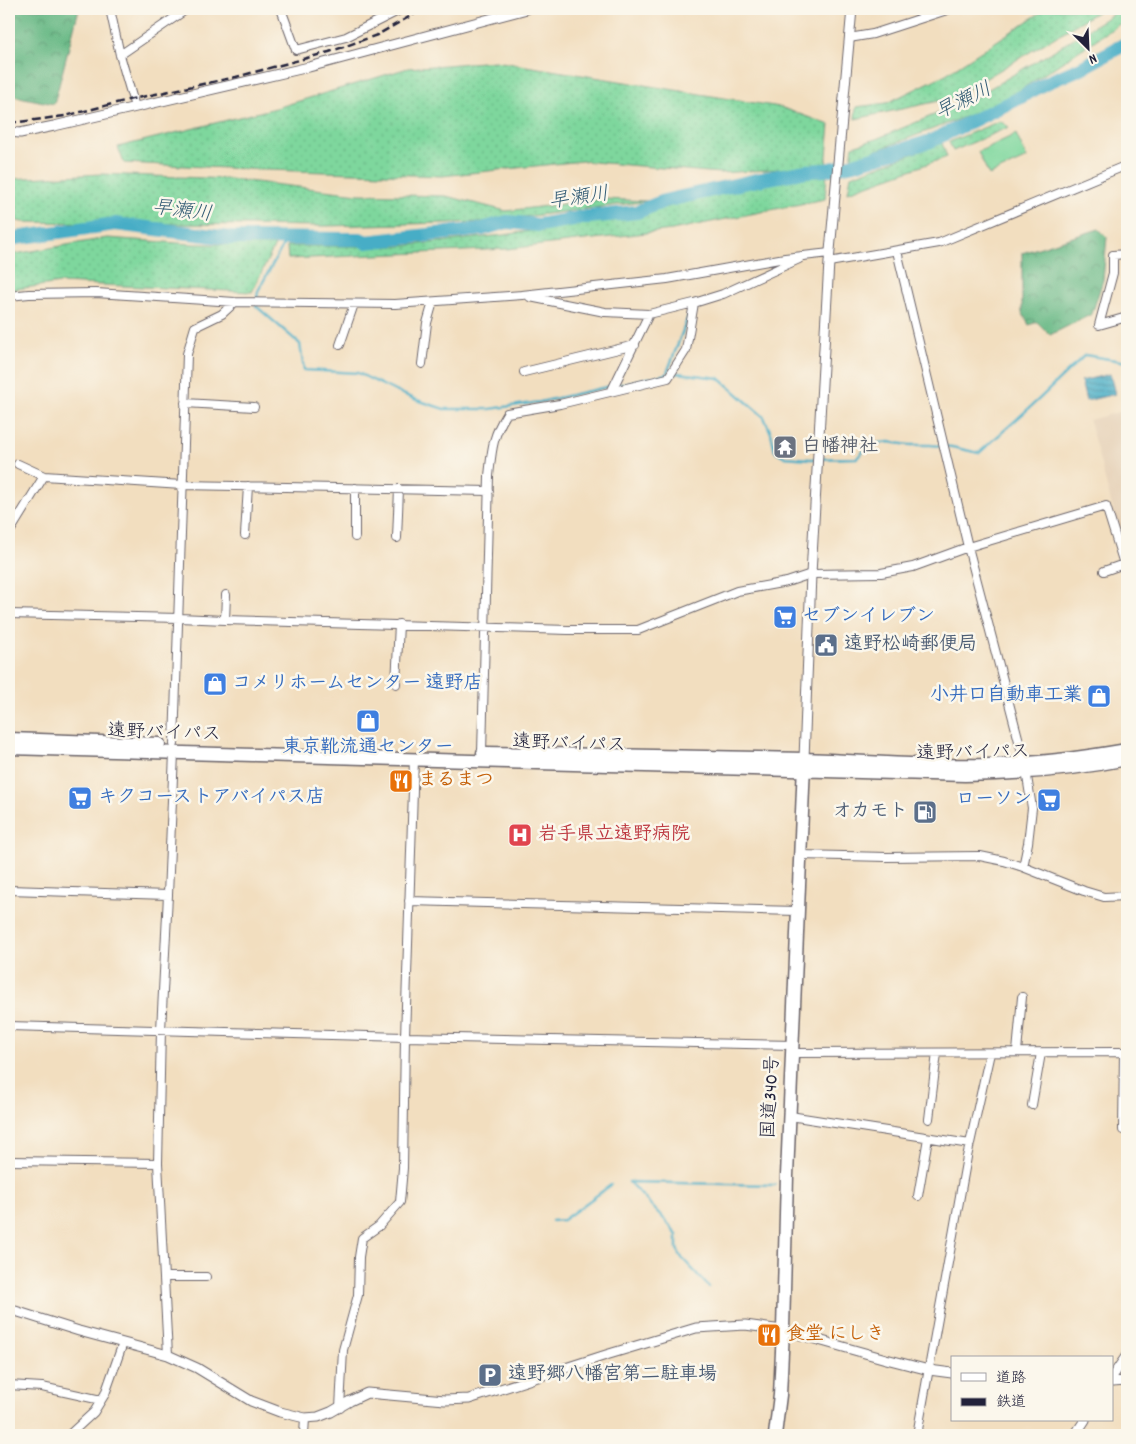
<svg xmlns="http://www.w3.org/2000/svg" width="1136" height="1444" font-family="Dekko,'Klee One',sans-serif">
<defs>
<pattern id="grass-dots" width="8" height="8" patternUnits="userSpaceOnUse" patternTransform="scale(1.25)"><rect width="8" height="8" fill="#7ed79d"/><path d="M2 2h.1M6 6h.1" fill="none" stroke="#6db888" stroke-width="1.8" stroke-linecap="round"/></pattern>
<pattern id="forest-crowns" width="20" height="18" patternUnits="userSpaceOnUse" patternTransform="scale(1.25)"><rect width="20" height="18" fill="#66b884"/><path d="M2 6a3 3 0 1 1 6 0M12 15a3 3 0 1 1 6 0" fill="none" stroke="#54956d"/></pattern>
<pattern id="water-rules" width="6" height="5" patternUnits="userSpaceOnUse" patternTransform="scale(1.25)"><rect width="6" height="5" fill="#47adc6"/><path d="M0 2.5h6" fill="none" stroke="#3b8ca2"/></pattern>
</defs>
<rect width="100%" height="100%" fill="#fbf7ec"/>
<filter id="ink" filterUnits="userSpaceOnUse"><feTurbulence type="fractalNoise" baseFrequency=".02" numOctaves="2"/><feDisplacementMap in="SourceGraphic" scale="10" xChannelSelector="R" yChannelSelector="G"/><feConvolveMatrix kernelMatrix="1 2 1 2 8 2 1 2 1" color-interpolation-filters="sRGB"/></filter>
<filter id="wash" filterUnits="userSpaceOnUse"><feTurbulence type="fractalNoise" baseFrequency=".0096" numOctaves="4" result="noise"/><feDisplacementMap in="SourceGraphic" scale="20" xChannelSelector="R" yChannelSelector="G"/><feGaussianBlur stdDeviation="1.12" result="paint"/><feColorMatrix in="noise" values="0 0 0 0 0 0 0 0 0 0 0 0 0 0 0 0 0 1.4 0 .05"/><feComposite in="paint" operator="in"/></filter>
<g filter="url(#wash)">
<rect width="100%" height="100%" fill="#f2debf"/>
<path fill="#e5d0b6" d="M1127,410V561L1089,420Z"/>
<path fill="url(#grass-dots)" stroke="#507c6c" d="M1046,9H1102L953,98L855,119L856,107L887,103L946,74Z
M1121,9H1127V19L999,104L851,160L853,146L876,139L970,100L1045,56Z
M495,61L780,107L830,125L826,166L720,173L582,161L442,176L267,170L124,163L118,147L276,108L408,68Z
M1000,121L1009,127L953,151L949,142Z
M942,143L947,157L848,192L851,176Z
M827,173L825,199L672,230L507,249L288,259L287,246H400L504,235L638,214L752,184Z
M101,174L230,179L358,194L446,196L506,211L604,199L648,201L484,222L325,226L22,222L9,219V179Z
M107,238L192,244L275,245L252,292L60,283L9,290V255Z"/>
<path fill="url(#forest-crowns)" stroke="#446d60" d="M9,9H79L54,104L9,95Z
M1099,229L1107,237L1103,280L1092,314L1050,335L1037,322L1029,325L1022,312V253Z"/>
<path fill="#7ed79d" stroke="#507c6c" d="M1016,134L1027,158L989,175L978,152Z"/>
<path fill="url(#water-rules)" stroke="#346880" d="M1110,374L1115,394L1086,401L1081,381Z"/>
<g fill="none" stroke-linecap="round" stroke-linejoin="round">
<path stroke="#47adc6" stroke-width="2.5" d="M287,238L258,291L256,306L300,344L304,370L358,373L393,390L417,400L444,409H490L540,402L611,386
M667,373L688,317
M673,374L678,373L719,378L764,417L771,433L775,451L785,457L810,459L857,458L870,444L889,442L909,445H930L952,447L979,453L1036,402L1085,355L1127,362
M616,385L667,374
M552,1221L563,1220L611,1185
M709,1287L682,1258L677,1249V1235L666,1221L629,1182L775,1185
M1126,1370L1127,1367
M1068,1435L1078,1420"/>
<path stroke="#47adc6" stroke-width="14" d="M9,239L115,224L230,238L344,239H360L366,242L482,229L507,222L539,225L579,218L637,212L664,201L752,181L806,171L825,170L854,164L931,141L1021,97L1046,83L1081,68L1127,43"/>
</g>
</g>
<g filter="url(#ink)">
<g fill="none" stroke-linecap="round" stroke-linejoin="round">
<g stroke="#6b6469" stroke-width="10">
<path id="minor" d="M110,9L120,55L135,107
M281,9L296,50L346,37L402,9
M849,38L873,34L950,9
M120,55L187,9
M897,251L968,547L1025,764L1032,808L1028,843L1023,867
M1127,254L1113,255V273L1099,325L1127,317
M829,262L939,243L1127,165
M9,296L29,294L96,293L235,302L395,304L522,295L667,279L785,258L830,253
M530,297L605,312L649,314L694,303L723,294L799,259
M340,345L354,304
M422,364L427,323L433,302
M524,372L635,345
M612,390L649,314
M185,403L254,407
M18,464L44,476
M355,488V537
M9,533L44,476L182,485L489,491
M245,535L248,486
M397,538L399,489
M9,614L179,618L225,620L568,630H638L737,591L787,582L811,574L881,573L913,567L968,547L1106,506L1124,564L1104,571
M225,620L226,595
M396,684L399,624
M174,744L187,354L195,327L222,314L235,302
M482,753L489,476C492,449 492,437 507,413L560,404L668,378L686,350L694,303
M800,855L887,857L980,856L1004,861L1023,867L1084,891L1104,897L1127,896
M9,890L168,895
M409,901L798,911
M9,1026L405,1037L794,1045
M1017,1052L1022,997
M793,1053L1124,1052L1123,1130H1127
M1032,1105L1041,1053
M790,1116L970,1144
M929,1119L937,1053
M9,1161L158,1163
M918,1196L928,1138
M164,1277H206
M168,1355L158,1163L161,1030L168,895L174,753
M9,1385L42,1387L101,1400
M340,1408L343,1350L358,1295L359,1257L362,1238L379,1226L400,1202L403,1168L405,1037L414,759
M69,1435L94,1412L105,1394L123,1343
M304,1435L305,1418
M917,1435L967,1157L990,1053"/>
</g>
<g stroke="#6b6469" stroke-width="11">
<path id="tertiary" d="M9,132L20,133L54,126L309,67L527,9
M804,759L811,574L829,262L852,9
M9,1309L79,1331L168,1355L197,1368L251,1401L280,1412L305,1418L318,1417L331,1412L350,1401L367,1393L445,1400L469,1399L606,1355L696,1328L745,1325L783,1330L886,1359L929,1370L952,1373
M1112,1377L1127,1355
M1112,1382L1127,1381
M1075,1435L1085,1420"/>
</g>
<g stroke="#6b6469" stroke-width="15">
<path id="trunk" d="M9,739L159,744
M9,748L965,775C1019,774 1073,770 1127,759
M483,753C590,755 697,756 804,759C866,761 927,767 989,765C1035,764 1081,758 1127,750
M775,1435L780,1395L783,1330L787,1176L804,764"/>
</g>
<use href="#minor" stroke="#fff" stroke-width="8"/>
<use href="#tertiary" stroke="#fff" stroke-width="9"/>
<use href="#trunk" stroke="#fff" stroke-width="12"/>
<path stroke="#22223b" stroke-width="2.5" stroke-dasharray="8 4" stroke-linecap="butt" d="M9,122H19L65,116L132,99L236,77L329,52L377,35L423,9"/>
</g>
</g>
<defs>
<g id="temple-square" transform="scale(1.25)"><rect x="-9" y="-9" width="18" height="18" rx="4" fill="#6b7280" stroke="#fbf7ec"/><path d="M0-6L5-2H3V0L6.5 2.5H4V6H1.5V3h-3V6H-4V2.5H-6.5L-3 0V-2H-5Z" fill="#fff"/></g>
<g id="supermarket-square" transform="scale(1.25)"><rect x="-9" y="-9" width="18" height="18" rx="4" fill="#3f7fe0" stroke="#fbf7ec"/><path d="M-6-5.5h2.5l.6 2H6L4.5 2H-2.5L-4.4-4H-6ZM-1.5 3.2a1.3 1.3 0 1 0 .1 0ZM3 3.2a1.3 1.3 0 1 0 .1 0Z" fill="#fff"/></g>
<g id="civic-square" transform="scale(1.25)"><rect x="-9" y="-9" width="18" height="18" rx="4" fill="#5c6f8a" stroke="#fbf7ec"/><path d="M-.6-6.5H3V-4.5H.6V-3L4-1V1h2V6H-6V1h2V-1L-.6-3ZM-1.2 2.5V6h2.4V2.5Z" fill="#fff"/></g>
<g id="shop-square" transform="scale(1.25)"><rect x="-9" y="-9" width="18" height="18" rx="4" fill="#3f7fe0" stroke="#fbf7ec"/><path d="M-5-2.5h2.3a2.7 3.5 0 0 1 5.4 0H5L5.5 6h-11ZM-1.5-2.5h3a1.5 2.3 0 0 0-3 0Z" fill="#fff"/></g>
<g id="restaurant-square" transform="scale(1.25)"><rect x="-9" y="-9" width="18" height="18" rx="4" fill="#e8710a" stroke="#fbf7ec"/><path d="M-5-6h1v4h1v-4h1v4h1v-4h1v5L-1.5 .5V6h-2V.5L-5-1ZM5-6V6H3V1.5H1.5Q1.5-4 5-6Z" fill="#fff"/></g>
<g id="fuel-square" transform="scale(1.25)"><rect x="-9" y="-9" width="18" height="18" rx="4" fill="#5c6f8a" stroke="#fbf7ec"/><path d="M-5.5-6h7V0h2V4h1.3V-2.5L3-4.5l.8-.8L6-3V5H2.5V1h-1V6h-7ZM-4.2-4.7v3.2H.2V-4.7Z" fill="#fff"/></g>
<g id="hospital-square" transform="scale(1.25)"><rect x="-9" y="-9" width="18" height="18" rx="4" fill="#e0444e" stroke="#fbf7ec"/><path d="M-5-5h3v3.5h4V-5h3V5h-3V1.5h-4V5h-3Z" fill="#fff"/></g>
<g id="parking-square" transform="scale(1.25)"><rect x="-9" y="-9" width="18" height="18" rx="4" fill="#5c6f8a" stroke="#fbf7ec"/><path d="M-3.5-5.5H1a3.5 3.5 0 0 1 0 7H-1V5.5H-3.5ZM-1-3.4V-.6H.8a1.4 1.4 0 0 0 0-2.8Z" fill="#fff"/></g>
</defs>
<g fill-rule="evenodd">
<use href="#temple-square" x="785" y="447"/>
<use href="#supermarket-square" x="785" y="617"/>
<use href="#civic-square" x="826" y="645"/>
<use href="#shop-square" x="215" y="684"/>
<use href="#shop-square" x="1099" y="696"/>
<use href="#shop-square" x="368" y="721"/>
<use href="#restaurant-square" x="401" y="781"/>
<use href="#supermarket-square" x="80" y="798"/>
<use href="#supermarket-square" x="1049" y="800"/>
<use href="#fuel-square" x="925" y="812"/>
<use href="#hospital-square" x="520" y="835"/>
<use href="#restaurant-square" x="769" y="1335"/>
<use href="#parking-square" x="490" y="1375"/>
</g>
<g text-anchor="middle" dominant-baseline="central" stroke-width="5" stroke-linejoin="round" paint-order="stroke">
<g font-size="19" font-weight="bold" fill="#5b616d" stroke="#fbf7ec" text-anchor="start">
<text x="802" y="447">白幡神社</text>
</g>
<g font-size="19" font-weight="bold" fill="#366cbe" stroke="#fbf7ec" text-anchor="start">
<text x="802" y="617">セブンイレブン</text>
<text x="232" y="684">コメリホームセンター 遠野店</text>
<text x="1082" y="696" text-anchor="end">小井口自動車工業</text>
<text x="368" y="748" text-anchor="middle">東京靴流通センター</text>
<text x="98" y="798">キクコーストアバイパス店</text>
<text x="1032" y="800" text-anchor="end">ローソン</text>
</g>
<g font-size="19" font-weight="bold" fill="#4e5e75" stroke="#fbf7ec" text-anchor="start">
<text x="844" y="645">遠野松崎郵便局</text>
<text x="908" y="812" text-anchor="end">オカモト</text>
<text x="508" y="1375">遠野郷八幡宮第二駐車場</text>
</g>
<g font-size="19" fill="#22223b" stroke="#fbf7ec">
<text transform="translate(164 734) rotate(2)">遠野バイパス</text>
<text transform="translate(569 745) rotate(2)">遠野バイパス</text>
<text transform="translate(973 754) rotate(-1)">遠野バイパス</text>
<text transform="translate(772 1097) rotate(-87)">国道340号</text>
</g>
<g font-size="19" font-weight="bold" fill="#c56008" stroke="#fbf7ec" text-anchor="start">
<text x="418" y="781">まるまつ</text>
<text x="786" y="1335">食堂 にしき</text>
</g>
<g font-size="19" font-weight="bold" fill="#be3a42" stroke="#fbf7ec" text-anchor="start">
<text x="538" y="835">岩手県立遠野病院</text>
</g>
<g font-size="20" font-style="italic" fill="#315a73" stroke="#fbf7ec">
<text transform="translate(964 102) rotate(-26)">早瀬川</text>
<text transform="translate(579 199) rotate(-8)">早瀬川</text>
<text transform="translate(182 212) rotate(7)">早瀬川</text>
</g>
</g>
<rect width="1136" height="1444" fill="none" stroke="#fbf7ec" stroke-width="30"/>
<rect x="951" y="1356" width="162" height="65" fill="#fbf7ec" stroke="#a4a2a5"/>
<rect x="961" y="1373" width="25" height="8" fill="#ffffff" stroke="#a4a2a5"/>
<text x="996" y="1382" font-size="15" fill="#22223b">道路</text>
<rect x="961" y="1398" width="25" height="8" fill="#22223b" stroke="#a4a2a5"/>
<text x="996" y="1406" font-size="15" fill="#22223b">鉄道</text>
<g transform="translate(1088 48) rotate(156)" stroke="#fbf7ec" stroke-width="4" paint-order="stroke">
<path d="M0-4L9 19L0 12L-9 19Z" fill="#22223b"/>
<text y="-8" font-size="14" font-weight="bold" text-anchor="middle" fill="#22223b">N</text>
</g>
</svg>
